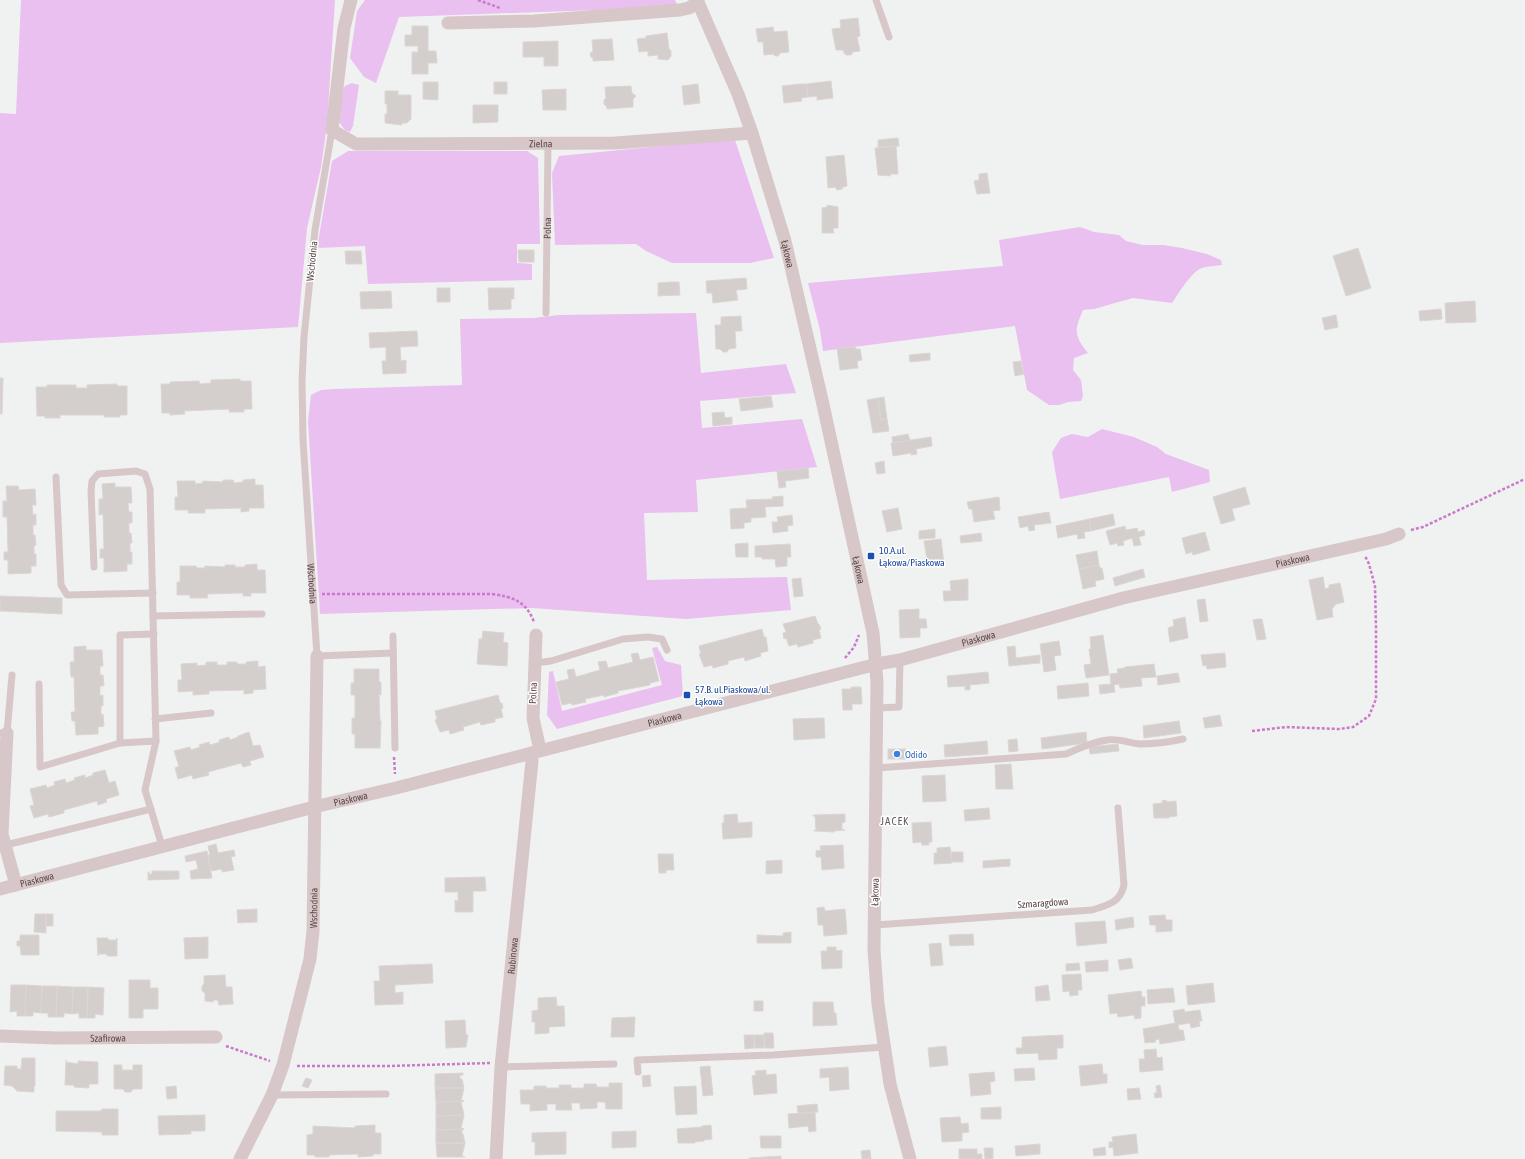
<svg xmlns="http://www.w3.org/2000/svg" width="1525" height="1159" font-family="'Asap Condensed',sans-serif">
<rect width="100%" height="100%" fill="#f0f2f1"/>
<path fill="#e9c0ef" d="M21,0H335L327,125L321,167L307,228L298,327L0,343V113L16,114Z
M365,0H675L678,6L598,10L399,17L376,83L364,77L350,58L357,11Z
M352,83L359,85L353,126L350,132L345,130L339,122L342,91L345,86Z
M733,139L735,140L774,258L750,263H672L646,251L636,244L555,245L552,173L559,156Z
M348,151H527L538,158L540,244H517V263L532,264V280L368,284L365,246L317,248L332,161Z
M1080,227L1094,232L1119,235L1126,241L1143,245H1163L1182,248L1207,254L1221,260L1222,265C1216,266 1208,266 1202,268C1191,272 1179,293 1172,303L1133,298L1094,309L1083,310C1074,331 1074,335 1088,353L1074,358L1073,370L1081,380L1083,396L1081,401L1068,402L1059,405H1049L1027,390L1015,326L823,351L820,330L808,283L1003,266L999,240Z
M696,313L701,373L786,364L796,393L700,401L702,428L802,419L817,467L696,480L698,512L644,513L647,580L787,577L791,610L686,619L532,608L320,614L308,421L311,395L321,390L334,389L462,385L460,319L533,318L559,315Z
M1102,429L1134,437L1157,447L1166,454L1209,470L1210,482L1172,492L1169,477L1060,499L1052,452L1061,438L1072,434L1088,437Z
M657,647L665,661L681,665L683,696L557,729L547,715L549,672L553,671L562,711L662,685L652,648Z"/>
<path fill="#d4cecd" stroke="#dbd6d4" d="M858,18L860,36L857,37L860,51L853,52L851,55H846L844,53L843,50H836L832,29L841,28L840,20Z
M412,26H428V51H436L437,63H428V74H412V52H418V46H405V35H412Z
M773,27L774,32L787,31L789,52L780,53L778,56H775L773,54L764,55L763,42H758L756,29Z
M667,33L669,49L671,51V56L668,60L658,59V55L648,56V51L639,52L637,39L646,38V36Z
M612,39L614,60L593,61V58L591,57L590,53L593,52L592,40Z
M558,41V66H544V57H523V42Z
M831,81L833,98L817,100V96L808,97L806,84Z
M423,82H438V100L423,99Z
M494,82H507V94H494Z
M698,84L700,103L684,105L682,86Z
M800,84H806L808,97L801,98L802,101L784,103L782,86Z
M631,86L632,93L636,96L633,99V107L607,109V107L604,104V100L606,98L605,87Z
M566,89V110H543L542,90Z
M385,91H398V95H411V119L407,123H402V125L385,123V114H387V104H385Z
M473,105H498V122L473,123Z
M898,138L899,146L878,147V140Z
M896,146L898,174H891L890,176L878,175L875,148Z
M844,155L847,186L843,187L842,189L837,190L835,187L828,188L826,157Z
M987,173L990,193L977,194L974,181L979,180V174Z
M827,205L838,207V228H833L834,233H822V208L827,207Z
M1358,248L1371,288L1346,296L1333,256Z
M518,250H534V262H519Z
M345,251H361L362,264H346Z
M746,278L747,289L736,290L738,300L713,303L712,293H707L706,281Z
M670,282H679L680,295L658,296V283Z
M437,288H450V302H437Z
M488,288H514V299H511V309L489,310Z
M391,291L392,308L361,309L360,292Z
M1475,301L1476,322L1446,323L1445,303Z
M1441,309L1442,319L1420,321L1419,311Z
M1336,315L1338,327L1325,330L1322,318Z
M741,316L742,331H735L736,348L729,349L727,352H723L720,349H716L715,325H721V317Z
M417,331L418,346L400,347L401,361L406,360V373L383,374L382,361H386V347L370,348L369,333Z
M855,347L856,349H860L862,360L857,361L858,368L840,370L837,348Z
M930,353V360L910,362L909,355Z
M1021,361L1024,374L1015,376L1013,362Z
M0,378H3L2,414H0Z
M240,379V381H251L252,409H244V412H229V409L184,411L185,414L170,415V413H162L161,384H170V382L199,381L200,384L211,383V380Z
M117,384V386H127V415H120V417H104V415H60V418H45V416H37L36,387H47V385H76V388H87V385Z
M771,396L773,407L741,411L739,399Z
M884,397L887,419L881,420L878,398Z
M878,398L881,420L887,419L889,431L873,433L867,400Z
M724,412L725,418L732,417V424L713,426L712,413Z
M908,434L910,440L893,443L892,437Z
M931,437L932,446L916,449L917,454L911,455V453L893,456L891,443Z
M884,461L885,473L877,474L875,463Z
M808,468L809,478L785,481L786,487L779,488L777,471Z
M255,479V485H263L264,508H249V511L241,512V508L205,509V513H188V510H175V497H178L177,481H195V484L203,483V481L223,482V480H233L234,483L243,482V480Z
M115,483V487H131L132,503H128L129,512H132V523H129V533H131L132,543H130V552H132V564H127V571L104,572V558H100V549H104L103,514L99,515V499H103L102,484Z
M6,486H18L19,490L35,489L36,505H32L33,515L36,514V525H33V535H35L36,545L34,546V554H36V566H31V573L8,574V560H4V552H8L7,517H3V501H7Z
M1245,487L1250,504L1232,509L1235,520L1221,524L1213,497Z
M783,496V506L765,507L766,517L751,518V522L744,523V528L731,529L730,509L747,508L746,500L773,499L772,497Z
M999,497L1000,510L993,511L995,519L974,522L972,509H969L967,502Z
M898,508L902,529L887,532L882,511Z
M1049,512L1051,523L1034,525L1035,530L1029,531L1028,526L1020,528L1018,517Z
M1113,514L1115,525L1091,531L1089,519Z
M792,515L793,525L787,526L788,531L773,533L772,522H778L777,517Z
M1089,519L1091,531L1084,532L1085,538L1078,539L1077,534L1058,538L1056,526Z
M1125,526L1126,530L1137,528L1138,532L1144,530L1145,535L1139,537L1141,545L1134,546L1132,538L1123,541L1124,545L1118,546L1117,543L1110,545L1106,531Z
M935,529V538L919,539V531Z
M1205,532L1210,550L1193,555L1192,552L1186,554L1182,538Z
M981,533L982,541L961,543L960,536Z
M941,539L944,564L928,566L924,541Z
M748,543V557H736L735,544Z
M790,544L791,557H787V566L776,567L775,559H762V557H755V546Z
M1097,551L1099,565L1079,569L1076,555Z
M257,564V570H265L266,593H251V596H243V593L207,594L208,598H190V595H177V582H180V566H196L197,568H205V566L225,567V565H235V567H245V565Z
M1099,565L1100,568H1102L1104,579L1095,581L1096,586L1083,589L1079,569Z
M1143,569L1145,577L1115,586L1113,578Z
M1323,577L1325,589L1329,588V585L1340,583L1344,602L1336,604L1332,609L1333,617L1317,620L1309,580Z
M801,578L803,596L794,597L792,579Z
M968,579V600L944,601L943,591H951L950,581Z
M0,596L62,598V614L0,611Z
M1205,599L1208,621L1200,622L1197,600Z
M919,609V619H926L927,628H920V637L900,638L899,610Z
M815,616L818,624H819L821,629L819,630L821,638L813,640V643L798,647L797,644L789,646L786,638L784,639L783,633L786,632L783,624Z
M1185,617L1188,638L1170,642L1168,628L1174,626L1173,620Z
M1258,619H1262L1266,639L1257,640L1253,620Z
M762,629L764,637H766L768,651L760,653L761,656L745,661L744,657L728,661V664L713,668L712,665L704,667L699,654H701L699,646Z
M483,631L504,633L503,642L508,643L507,666L477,664L479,639H482Z
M1103,635L1109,675L1086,678L1084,665L1091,664L1089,649H1091L1090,637Z
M1059,641L1061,655L1054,656L1056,670L1044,672L1040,644Z
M86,646V650H102L103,666H100V675H103L104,686H100V696L103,695V706H101V715L103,714L104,726L98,727V734L76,735L75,721H72L71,712H75L74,677H71L70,662H74V647Z
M1015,646L1016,658L1040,655V663L1009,666L1007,647Z
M638,653L640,660L653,657L659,681L650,683V685L618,691V693L604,697V695L585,699L586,702L572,705L571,703L562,705L556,682L569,679L567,670L574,669L576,677L600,670L598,662L606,661L608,668L633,662L631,654Z
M1225,653L1226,667L1207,669L1206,665L1203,666L1201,655Z
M258,661V667L265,666L266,689L253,690V693L244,694V690L209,691V694L193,695V691L178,692V680H182L181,664L197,663V666L206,665V662H217V665H227V662H237V664H246V662Z
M1154,664L1156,677L1141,678L1142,686L1120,688L1119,684L1114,685L1115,692L1100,694L1099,685L1111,684L1110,674L1118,673L1117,669L1125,668V667Z
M354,669H379V682H381V695L379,694L380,721H381L380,748H355V734H352V718H355V695H351V683H354Z
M988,672L989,683L970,685V690H965V686L948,687L947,676Z
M1178,673L1180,682L1158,685L1157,676Z
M1088,683L1089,696L1058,699L1057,686Z
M851,687H861L862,704H852V710H843L842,689H851Z
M498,695L500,703H502L503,708L501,709L503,717L495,719V722L481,725L480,722L463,727L464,730L450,734L449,730L440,732L435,720L437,719L435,711Z
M1220,715L1222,726L1205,728L1203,718Z
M824,718L825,738L794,740L793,719Z
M1179,721L1181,733L1144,738L1143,726Z
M249,732L253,746L260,745L264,757L250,761L251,765L243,767L241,763L208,772L209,775L193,779L192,775L178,779L175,768L179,766L174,751L190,747L191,750L200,747L199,745L209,742L210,745L220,742L219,740L229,737L230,740L238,737V736Z
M1086,732L1087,743L1042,749L1041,738Z
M1017,739L1018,751L1009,752L1008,740Z
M987,741L988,754L945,757L944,745Z
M1118,744L1119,751L1090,754L1089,747Z
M888,749H906V759H888Z
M1011,764L1013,789H996L995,765Z
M105,770L109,783L115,781L119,795L106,799L107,802L98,805L97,801L64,810V813L49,817L48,814L34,818L30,806L34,805L30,789L46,785L47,788L55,785L54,782L65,779L66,783L75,780L74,778L85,775V778L93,775V773Z
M945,775L946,801L923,802L922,776Z
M1166,800L1167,802L1176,801L1177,816L1169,817V818H1154L1153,804L1162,803V801Z
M989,808L990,819L965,821L964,810Z
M737,814L738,823L752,822V837L723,839L722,823H724V815Z
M845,814V822L842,823V830H845L834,831V832L814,831V830H816L815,816H813V815Z
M931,822L932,842H929V845H922L921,842L913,843L912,823Z
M216,844L218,853L234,850L235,856L231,857L234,870L222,872V869L211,871L208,855H210L208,846Z
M843,845L844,868L822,870L821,857H816V851L821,850L820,846Z
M950,847L952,863L934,864V853H937V848Z
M207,851L212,878L191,879L190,871L198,869L196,860L186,862L185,856Z
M951,852H963V862H952Z
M658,854H673L674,870H666V873H659Z
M1010,859V866L983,868V861Z
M782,860V873L766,874V861Z
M152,871H179V879L148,880V872H149V874H152Z
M485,877L486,891H473V912H455V900L458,901V892H445V878Z
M824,907L825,911L845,909L847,934L824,936L823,925H818L817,908Z
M257,909V922L238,923L237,910Z
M35,914H46V933L34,932Z
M46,914H53V926H46Z
M1165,915L1166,920H1172V931L1156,932V925H1150L1149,916Z
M1133,917L1134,927L1116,930L1115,920Z
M1105,921L1107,943L1077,946L1075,923Z
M791,932V943H757V935L783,936V933Z
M973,934L974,945L950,946L949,935Z
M20,935H39V955H21L20,946H17V941H20Z
M208,937V958L185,959L184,938Z
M97,938H108V940H116L117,938V956H107V954H98V956Z
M941,943L943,965L931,966L929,944Z
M827,947H836V951L842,950V968L822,969L821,951H827Z
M1131,958L1133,968L1120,970L1118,960Z
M1108,960V971L1086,972L1085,962Z
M1079,963L1080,970L1066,971V964Z
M432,964L433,983L395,985V993L403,992V1004L375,1005L374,981H380L379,966Z
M1081,974L1082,990H1078V995L1070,996L1069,991L1063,992L1062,975Z
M225,975L226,987H232L233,1004L219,1005L218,1001H217L218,1000H214L213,1002L205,1001V993L202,991V986L204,984V976Z
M129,980H150V988H158V1009H143V1018H129Z
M1213,983L1215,1002L1188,1005L1186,986Z
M11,985H26L25,1016H17V1011L10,1012Z
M26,985L42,986L41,1013L33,1012V1016H25Z
M1048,985L1050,1000L1036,1001L1035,987Z
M42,986H57L56,1017H48V1013H41Z
M57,986L73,987L72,1014L64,1013V1017H56Z
M73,987H88L87,1018H79V1013L72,1014Z
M88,987L104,988L103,1015L95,1014V1018H87Z
M1173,988L1175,1002L1148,1004L1147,990Z
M1141,991L1142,997H1145V1006H1141V1018L1135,1019L1134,1015L1118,1017L1117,1013L1110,1014L1108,995Z
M556,997L557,1006H564L565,1026L549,1027V1033L535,1034V1022H532V1011L538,1010V998Z
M754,1001H763V1011H754Z
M813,1002H833L834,1013H836L837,1025L813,1026Z
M1184,1009L1185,1012L1200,1010L1202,1021H1199L1200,1026L1191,1028L1190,1023L1178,1025L1179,1030H1183L1185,1040L1160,1044L1159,1039L1155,1040L1156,1042L1145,1043L1143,1029L1175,1023L1173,1011Z
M635,1017L634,1037H611L612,1018Z
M465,1020L466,1035H468L466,1047L446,1048L445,1021Z
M764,1033H773L774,1048H765Z
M744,1035H754V1048L745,1049Z
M754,1035H764V1048H755Z
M1063,1035V1048H1057V1059L1039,1060L1038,1053L1017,1054L1016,1048H1022V1037Z
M946,1046L948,1065L930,1067L928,1048Z
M1156,1049L1157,1058L1162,1057L1163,1070L1140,1072L1139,1059H1145L1144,1050Z
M22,1058H35V1086H34V1092L17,1091L12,1086L4,1085L5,1066H17V1069H21Z
M66,1060V1062L78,1064V1061L98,1062V1084H89V1088L74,1087V1085H65Z
M1102,1064L1103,1074H1107V1083L1081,1086L1079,1066Z
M114,1065H122V1070H133V1065H142V1089H133L131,1092H125L123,1089H114Z
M710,1066L713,1095L703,1096L700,1067Z
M848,1067L849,1089L830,1091L829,1077L820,1078V1069Z
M1034,1068L1035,1080L1015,1081L1014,1069Z
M766,1070V1075L776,1074L777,1093L754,1095L752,1076L756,1075L755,1071Z
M994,1072L995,1081L990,1082L991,1094L971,1096L969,1074Z
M463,1073V1075H460V1079H462L464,1088H435V1074Z
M650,1075L651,1086L643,1087L642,1076Z
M306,1078L312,1080L308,1088L302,1086Z
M609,1083H622V1109H606L605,1102H597V1108L580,1109V1103H571L572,1110H556V1104H547V1110L530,1111V1104H521L520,1090H534V1086H546V1088H559V1085H571V1088H584V1084H596L597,1087H609Z
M1160,1085L1162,1097L1155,1098L1154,1093H1157L1156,1086Z
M176,1086L177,1098L167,1099L166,1087Z
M696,1086L697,1114L676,1115L674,1087Z
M435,1088H464L461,1101H464L436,1102Z
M1139,1088L1141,1099L1128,1100L1127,1089Z
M464,1101L461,1102L464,1115L436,1116V1102Z
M817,1104L818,1112L798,1113L797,1106Z
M1001,1107V1119H981V1108Z
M102,1109H118V1135H102V1132L56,1131V1111H101Z
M815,1112L816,1131L809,1132L808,1126L789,1128L788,1114Z
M205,1115V1131H191V1134L159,1135L158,1116Z
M464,1115L461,1128L464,1129L436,1130V1116Z
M960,1117L961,1124L968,1123L969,1132L962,1133V1141L942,1142L940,1118Z
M375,1125V1133H381V1154H373V1156L358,1157V1154L329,1155V1157H315V1155H307V1135L313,1134V1126L355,1128V1126Z
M711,1125L712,1139L704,1140V1141L695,1142V1143H678L677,1129L702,1127V1126Z
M464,1129L462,1130V1134H463L465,1143H436V1130Z
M636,1131V1147L612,1148V1132Z
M566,1132V1154L535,1155V1142H532V1133Z
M1136,1134L1138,1153L1114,1156L1113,1147L1109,1148V1142H1113L1112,1137Z
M760,1136H781V1148H761Z
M436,1143H465L462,1156L465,1157H437Z
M1040,1144V1154L1016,1156L1015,1146Z
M1105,1147L1106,1155L1094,1156L1093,1149Z
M984,1148H993V1159H985Z
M959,1149H977V1154H982V1159H959Z
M870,1150L871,1159H862L861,1151Z
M781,1156V1159H749V1158Z"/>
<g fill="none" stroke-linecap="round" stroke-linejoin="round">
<path stroke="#cc78cc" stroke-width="2.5" stroke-dasharray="3 2" stroke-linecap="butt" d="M478,0L500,8
M1411,530L1423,527L1525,479
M322,594H492C513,597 526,601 534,622
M845,658L854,647L859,635
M1252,731L1286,727L1339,729L1353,727L1369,716L1376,699V628L1375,586L1369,564L1365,556
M394,757L395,774
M226,1046L270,1061
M297,1066H389L490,1063"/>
<g stroke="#d7c7c8" stroke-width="7">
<path d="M876,0L889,37"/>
<path id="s1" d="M332,130L315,230L304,337L302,381L303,440L317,656L393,653"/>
<path id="s2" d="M546,313L548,144"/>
<path d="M56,477L61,585L67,595L153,593"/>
<path d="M94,567L91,491L92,481L98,474L136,471L145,474L150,489L156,741L145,790L162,846"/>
<path d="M153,616L262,614"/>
<path d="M393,636L395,748"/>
<path d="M534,663L551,661L623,639L648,637L662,639L667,650"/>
<path d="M39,684L40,767L120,743L156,741"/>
<path d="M877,708L899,707L900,660"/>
<path d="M155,719L211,713"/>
<path d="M0,733H7L12,675"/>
<path d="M120,743V635L154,634"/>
<path d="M877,768L1066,754C1079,748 1093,742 1107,740C1118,738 1129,743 1140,744C1155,744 1169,742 1183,739"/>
<path d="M2,846L151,809"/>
<path d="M875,925L1092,910C1108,905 1120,903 1124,885L1118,808"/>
<path d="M501,1067L614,1064"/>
<path d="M638,1072L637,1060L773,1055L884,1047"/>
<path d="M272,1095L386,1094"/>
</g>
<g stroke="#d7c7c8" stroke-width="13">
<path id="s3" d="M351,0L344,28L332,130L356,144L615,143L752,133"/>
<path id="s4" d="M697,0L738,94L752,133L785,241L822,400L873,633L877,682L874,950L878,1004L890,1084L910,1159"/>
<path d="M448,23L534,21L680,10L689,8L698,2"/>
<path d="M536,635L533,718L540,750"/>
<path d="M7,733L2,834L16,885"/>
<path id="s5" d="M0,889L314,807L396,788L877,664L900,660L1123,598L1386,539L1399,534"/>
<path id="s6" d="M0,1036L56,1038L216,1037"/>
<path id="s7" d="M240,1159L272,1095L283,1065L310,959L313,931L317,656"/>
<path id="s8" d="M496,1159L501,1067L532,761L531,753"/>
</g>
</g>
<g fill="#1a4fb4" stroke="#fff" stroke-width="1.5">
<rect x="867" y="552" width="8" height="8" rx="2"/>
<rect x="683" y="691" width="8" height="8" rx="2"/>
</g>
<circle fill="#3f7fe0" stroke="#fff" stroke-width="1.5" cx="897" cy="754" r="4"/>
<g text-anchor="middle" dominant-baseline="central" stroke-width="3" stroke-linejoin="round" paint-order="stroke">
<g font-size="10" fill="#5d4849" stroke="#fff">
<text stroke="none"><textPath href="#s3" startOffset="344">Zielna</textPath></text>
<text stroke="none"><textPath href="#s2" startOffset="85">Polna</textPath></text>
<text stroke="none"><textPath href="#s4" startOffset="270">Łąkowa</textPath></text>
<text transform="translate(312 261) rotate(-84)">Wschodnia</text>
<text stroke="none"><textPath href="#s5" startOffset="1334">Piaskowa</textPath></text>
<text stroke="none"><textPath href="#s4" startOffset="594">Łąkowa</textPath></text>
<text stroke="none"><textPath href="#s1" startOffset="456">Wschodnia</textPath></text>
<text stroke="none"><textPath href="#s5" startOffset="1010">Piaskowa</textPath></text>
<text transform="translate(533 693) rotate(-88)">Polna</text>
<text stroke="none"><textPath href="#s5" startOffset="686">Piaskowa</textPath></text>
<text stroke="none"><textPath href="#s5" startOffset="362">Piaskowa</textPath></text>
<text stroke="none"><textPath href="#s5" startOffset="38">Piaskowa</textPath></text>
<text transform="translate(875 892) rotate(-89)">Łąkowa</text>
<text transform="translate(1043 903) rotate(-4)">Szmaragdowa</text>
<text stroke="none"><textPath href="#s7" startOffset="264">Wschodnia</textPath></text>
<text stroke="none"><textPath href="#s8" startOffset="204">Rubinowa</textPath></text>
<text stroke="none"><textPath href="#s6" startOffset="108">Szafirowa</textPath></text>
</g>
<g font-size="10" fill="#164399" stroke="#fff" text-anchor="start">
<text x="879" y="550">10.A.ul.<tspan x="879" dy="12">Łąkowa/Piaskowa</tspan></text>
<text x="695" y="689">57.B. ul.Piaskowa/ul.<tspan x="695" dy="12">Łąkowa</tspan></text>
</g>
<g font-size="10" fill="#366cbe" stroke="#fff" text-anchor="start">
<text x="905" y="754">Odido</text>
</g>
<g font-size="11" letter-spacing="1" fill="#655d5d" stroke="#fff">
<text x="895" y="821">JACEK</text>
</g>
</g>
</svg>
